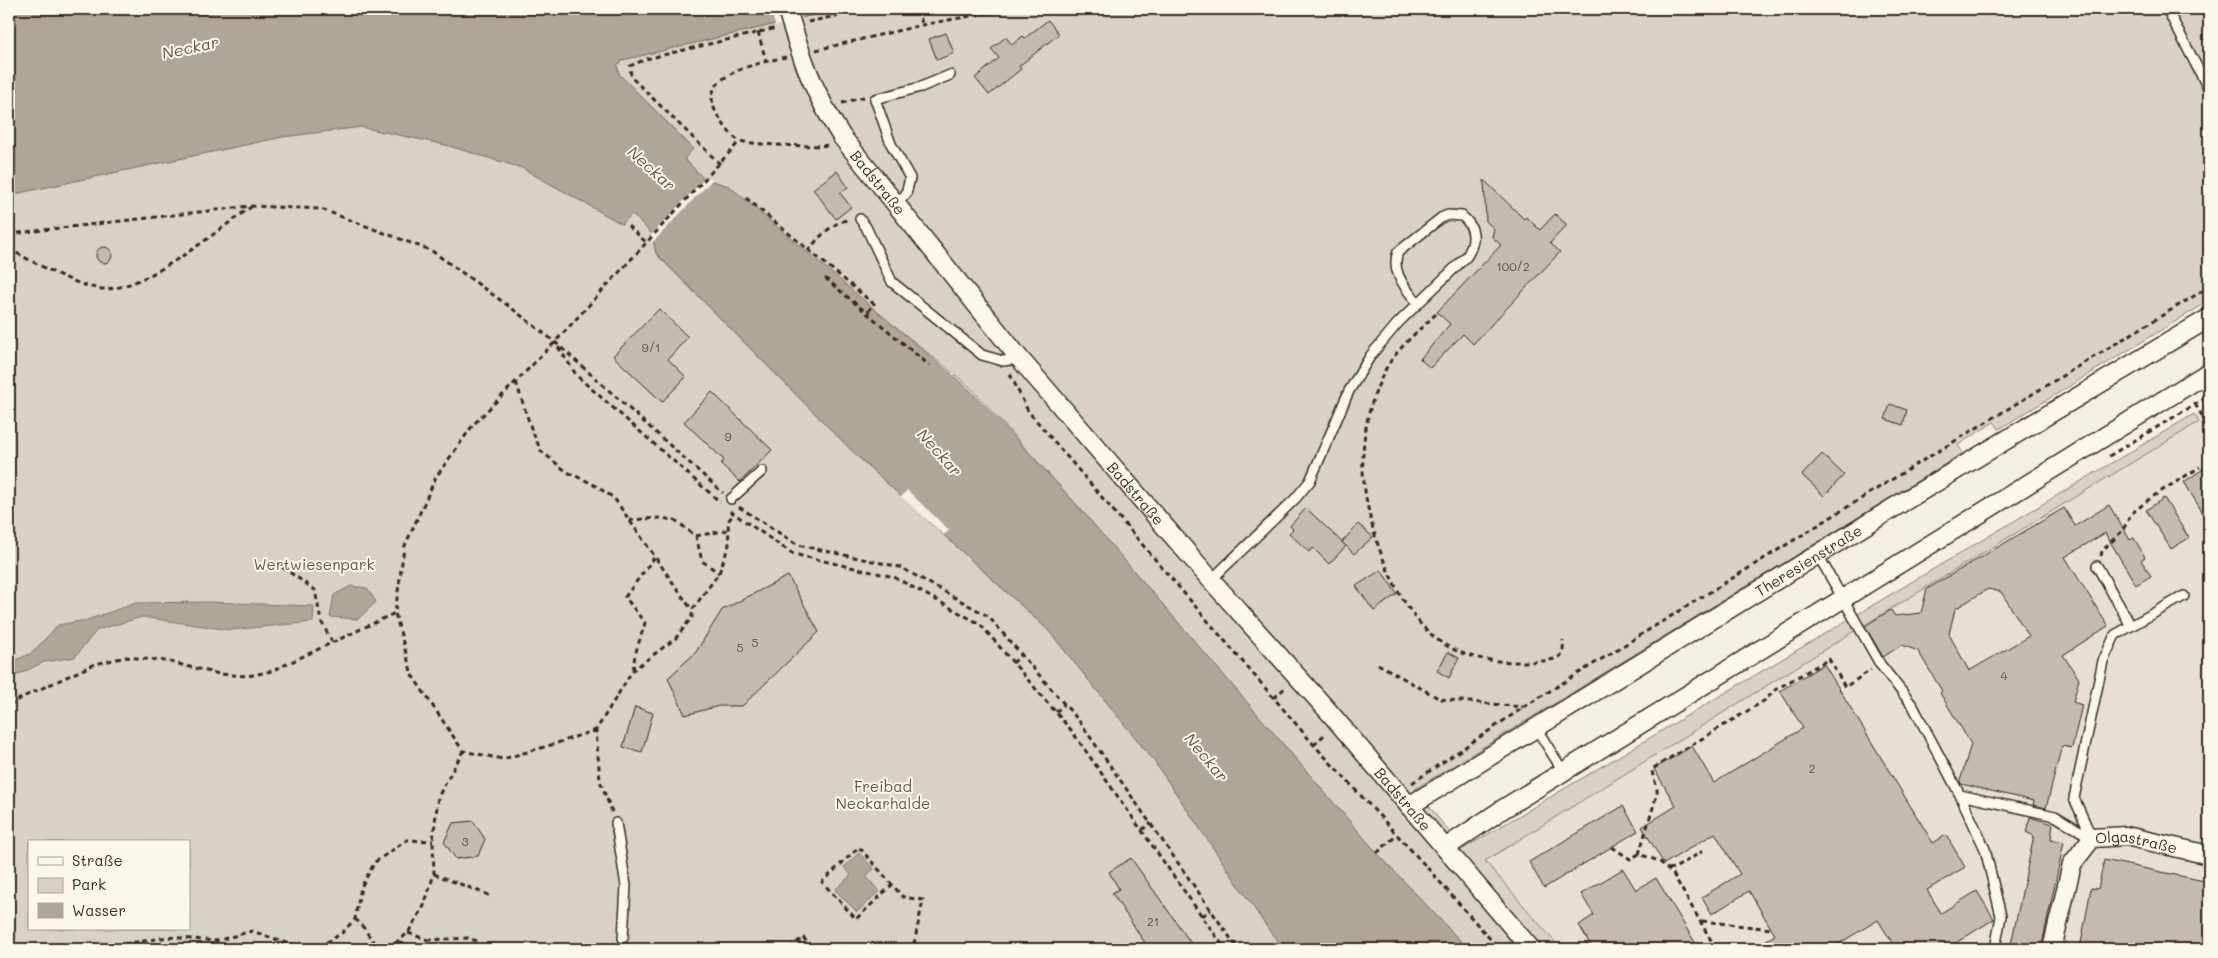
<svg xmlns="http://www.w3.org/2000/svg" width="2218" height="958" font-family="Mali,sans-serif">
<rect width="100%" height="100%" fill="#f3efe4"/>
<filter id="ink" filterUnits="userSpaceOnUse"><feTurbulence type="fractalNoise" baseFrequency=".02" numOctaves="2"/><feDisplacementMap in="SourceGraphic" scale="10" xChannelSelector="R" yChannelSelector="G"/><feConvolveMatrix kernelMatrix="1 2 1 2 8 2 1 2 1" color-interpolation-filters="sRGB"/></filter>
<g filter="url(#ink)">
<path fill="#e5dfd4" d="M2209,405V949H1561L1485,861L1856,630L2199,422L2194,414Z"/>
<path fill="#d8d1c6" stroke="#8a7e72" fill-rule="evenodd" d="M839,9H2209V301L1999,429L1994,422L1958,445L1963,453L1415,789L1463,849L2194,414L2199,422L1856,630L1485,861L1561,949H1468L1377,853L1076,504L970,387L827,271L729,186L704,179L684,158L693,148L619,74L617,65L623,60Z
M361,127L446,145L522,168L622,224L632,214L652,233L656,254L857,456L1048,630L1154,761L1271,933L1285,949H9V195L282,137ZM29,842H189V929H29Z"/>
<path fill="#afa69a" stroke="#817468" d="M9,9H839L623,60L617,65L619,74L693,149L684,159L704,179L729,186L970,390L1076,504L1377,853L1468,949H1285L1271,933L1154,761L1048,630L857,456L656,253L652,234L632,214L622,224L522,168L446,145L361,127L282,137L9,195Z
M351,586L367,588L376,602L358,619L330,617L334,595Z
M208,602L314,606L313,622L230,630L142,617L97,630L75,657L44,662L9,679V663L32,653L58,625L87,620L136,603Z
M859,853L874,869L866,876L879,891L857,912L835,890L851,875L844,867Z"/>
<path fill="#f3efe4" d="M771,9H800L802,20L775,26Z
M706,177L713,179L652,243L650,236Z
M907,490L949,530L944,535L901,497Z"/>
<path fill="#c3bbb0" stroke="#3b2a1e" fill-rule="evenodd" d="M1048,20L1059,34L1019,66L1021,69L989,95L975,78L999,58L991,49L1006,37L1012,45L1023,36L1025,38Z
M946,33L954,53L937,60L929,39Z
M837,171L848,187L840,193L851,207L836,219L813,189Z
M1484,180L1524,219L1526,217L1540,230L1555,214L1567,225L1550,243L1560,252L1473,344L1463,334L1430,368L1420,359L1450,324L1437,312L1501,245L1492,237L1494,229L1486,221Z
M96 255a8 8 0 1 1 16 0a8 8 0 1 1-16 0Z
M659,309L688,337L668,359L686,377L662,402L613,356Z
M712,392L772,450L740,482L721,464L724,460L684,422Z
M1890,404L1907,410L1903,425L1885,419Z
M1822,454L1844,475L1824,496L1802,475Z
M2209,465V523L2184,482Z
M2164,498L2189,538L2171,549L2146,510Z
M2109,505L2130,540L2134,538L2145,557L2141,560L2151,576L2136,585L2105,533L2065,557L2108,626L2063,655L2079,679L2073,702L2082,705L2072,748L2062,746L2046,808L2033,805L2034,801L1961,784L1960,781L1971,744L1940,693L1942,691L1918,651L1902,645L1883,657L1865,626L1891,610L1895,616L1921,613L1927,589L2064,508L2075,526ZM1988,589L2001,592L2029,636L1969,671L1949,634L1955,609Z
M1306,508L1346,546L1329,564L1313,548L1309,552L1289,533L1293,529L1290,526Z
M1358,524L1373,537L1354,554L1342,542Z
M1381,570L1397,594L1374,611L1356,586Z
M788,576L819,632L742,706H719L685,715L668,678L696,652L722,610Z
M1448,652L1459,658L1449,678L1437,671Z
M1824,664L1933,843L1946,835L1965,867L1927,890L1941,913L1977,891L1994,919L1946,949H1896L1878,920L1830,949H1751L1775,935L1749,891L1712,914L1702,897L1740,874L1715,833L1664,864L1642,827L1676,806L1654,769L1692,746L1714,783L1803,728L1780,691Z
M635,707L653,713L642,752L623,747Z
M1623,806L1638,831L1544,888L1529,862Z
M2030,817L2053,824L2051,839L2064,842L2041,949H2010L2034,836L2026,832Z
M473,821L485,839L478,856L456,859L444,842L453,823Z
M1131,858L1195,949H1149L1112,893L1119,889L1109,872Z
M2104,860L2209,882V949H2080L2091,888L2098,889Z
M1623,869L1636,890L1656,878L1699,949H1593L1579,925L1594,915L1581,894Z"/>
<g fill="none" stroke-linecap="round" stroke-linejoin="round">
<g stroke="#3b2a1e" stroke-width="12">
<path id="service" d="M2167,9L2209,90
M897,203L906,194L910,178L891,144L875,99L921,87L950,75
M860,219L866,227L892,282L982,355L1003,361L1020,359
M731,499L762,471
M1818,555L1880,664L1913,706L1960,795L1985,849L2001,916L1995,949
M2097,566L2131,626
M1211,580L1295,499L1310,481L1349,391L1371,355L1398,323L1467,256C1476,241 1476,227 1462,216L1448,215L1441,218L1398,252C1390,272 1406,288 1418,304
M1536,728L1563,771
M1960,795L2055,816L2092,838L2074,798L2103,661L2115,635L2184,596
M616,823L626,886L623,938"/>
</g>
<g stroke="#3b2a1e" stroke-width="21">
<g id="minor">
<path id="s1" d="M842,137L1020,359L1211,580L1330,713L1531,949"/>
<path id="s2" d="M1409,806L1898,505L2209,318"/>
<path d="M1445,848L1503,809L2209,372"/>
<path id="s3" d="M2052,949L2072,864L2092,838L2126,836L2209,855"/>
</g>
</g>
<path stroke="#3b2a1e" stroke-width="3" stroke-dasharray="5 4" stroke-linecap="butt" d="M919,9L922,25
M808,22L868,9
M758,32L766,61
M816,50L922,25L1008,9
M786,57C759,63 690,75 719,117C724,125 730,135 738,140C745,145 817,147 829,145
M842,103L864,97
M720,164L631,77L630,66L646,59L777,28
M746,198L874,304L867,313
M628,226L647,243
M9,234L251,206L321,209L432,251L510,307L555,342L723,493
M9,249C32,261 83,291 108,289C152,285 215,232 251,207
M808,251C817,239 834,220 850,220
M825,278L929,365
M1436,314C1415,334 1391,353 1380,381C1370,404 1364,429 1363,455C1360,513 1394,616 1447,646C1469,659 1496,662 1521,662C1529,662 1556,662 1561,655C1564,651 1563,645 1563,640
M558,347L577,376L720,502
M1010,374L1028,411L1314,745L1423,863L1499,949
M516,382L531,428L541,451L567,472L591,483L614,498L692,610
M2195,404L2209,427
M2109,456L2209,396
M739,507L798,545L900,567L988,616L1079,721L1238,949
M730,511L793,554L894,577L980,624L1071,730L1225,949
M629,520L660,518L675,520L696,536L702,561L719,573
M696,536L728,530
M2101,556L2102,551L2123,530L2131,514L2152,497L2200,467
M275,562L315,590L321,621L332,642
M1013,663L1022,654
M1378,664L1440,699L1523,707
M633,670L635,655L645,623L625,597L654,558
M1274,698L1287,686
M9,705L25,696L95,664L126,657L166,661L219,674L248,676L272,671L395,613
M1056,712L1064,704
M596,730L551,745L503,759L463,751L412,675L395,613L404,548L436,477L473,425L555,342L739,142
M1314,745L1326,733
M1412,783L1524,707L1917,464L2209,287
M612,812L600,781L596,730L633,670L676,638L692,617V610L719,573L729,545L728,521L734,514
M1142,830L1151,823
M1612,847L1630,859L1639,854L1659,861L1673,874L1716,949
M1377,853L1397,835
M1639,854L1657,794C1658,785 1652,778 1652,769L1767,699L1773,691L1829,659L1845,687L1871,670
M1668,869L1675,868L1703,851
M434,874L491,896
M893,884L856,919L822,882L859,847L903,897L923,900L913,949
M1202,916L1211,910
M355,919C370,930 368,945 388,949
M1702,921L1771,929
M408,933L428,940
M9,945L14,949
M117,949L124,944L168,937L216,941L252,931L298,947L322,945L342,933L355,919L361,887L375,862L407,840L433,841
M388,949L408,933L424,906L434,874L433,841L438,797L463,751
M431,949L428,940L468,938L480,942
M790,949L803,937L812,949"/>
<use href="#service" stroke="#fbf7ec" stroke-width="9"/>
<use href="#minor" stroke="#fbf7ec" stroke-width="18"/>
<g stroke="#3b2a1e" stroke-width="21" stroke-linecap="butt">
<path id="minor-bridge" d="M787,9C801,57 814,94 842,137"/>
</g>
<use href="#minor-bridge" stroke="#fbf7ec" stroke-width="18"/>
</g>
</g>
<g text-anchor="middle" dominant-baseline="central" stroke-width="4" stroke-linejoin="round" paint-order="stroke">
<g font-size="12" fill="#5d4e42">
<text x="1513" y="266">100/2</text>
<text x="651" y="347">9/1</text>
<text x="728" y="436">9</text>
<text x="755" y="642">5</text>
<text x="740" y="647">5</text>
<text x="2004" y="675">4</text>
<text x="1812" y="768">2</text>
<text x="465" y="841">3</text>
<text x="1153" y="921">21</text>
</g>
<g font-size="15" fill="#3b2a1e" stroke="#fbf7ec">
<text stroke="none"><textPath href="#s1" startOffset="58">Badstraße</textPath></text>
<text stroke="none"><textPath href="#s1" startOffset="462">Badstraße</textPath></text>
<text stroke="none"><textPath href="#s2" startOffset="469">Theresienstraße</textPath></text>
<text stroke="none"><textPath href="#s1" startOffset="868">Badstraße</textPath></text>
<text stroke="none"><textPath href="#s3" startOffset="165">Olgastraße</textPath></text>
</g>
<g font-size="15" fill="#625448" stroke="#fbf7ec">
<text x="314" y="564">Wertwiesenpark</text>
<text x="883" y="786">Freibad<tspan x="883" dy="17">Neckarhalde</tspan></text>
</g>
<g font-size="16" font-style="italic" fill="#645549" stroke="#fbf7ec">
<text transform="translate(190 47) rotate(-12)">Neckar</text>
<text transform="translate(652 168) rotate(42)">Neckar</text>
<text transform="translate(940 452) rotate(48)">Neckar</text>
<text transform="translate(1207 757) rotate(50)">Neckar</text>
</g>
</g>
<rect width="2218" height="958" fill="none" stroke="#fbf7ec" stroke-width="30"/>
<rect x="15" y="15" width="2188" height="928" fill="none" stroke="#3b2a1e" stroke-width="2" filter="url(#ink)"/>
<rect x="28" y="840" width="162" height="90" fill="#fbf7ec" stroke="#aea59a"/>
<rect x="38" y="857" width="25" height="8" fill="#fbf7ec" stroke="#aea59a"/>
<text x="72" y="866" font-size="15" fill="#3b2a1e">Straße</text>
<rect x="38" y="878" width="25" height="15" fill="#d8d1c6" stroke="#aea59a"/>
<text x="72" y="890" font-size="15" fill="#3b2a1e">Park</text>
<rect x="38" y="903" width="25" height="15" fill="#afa69a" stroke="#aea59a"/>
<text x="72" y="916" font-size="15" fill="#3b2a1e">Wasser</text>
</svg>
